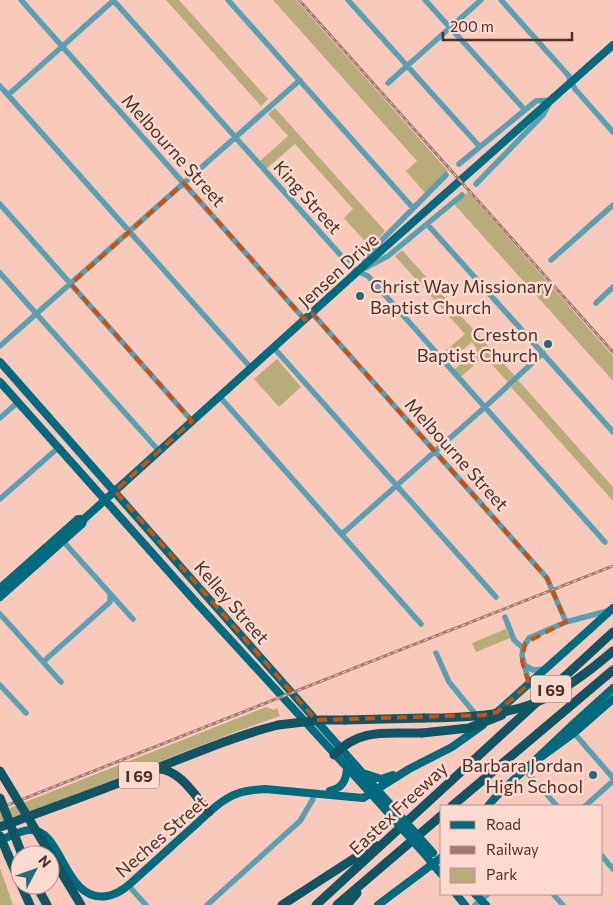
<svg xmlns="http://www.w3.org/2000/svg" width="613" height="905" font-family="Commissioner,sans-serif">
<rect width="100%" height="100%" fill="#f9c9bb"/>
<path fill="#b8ac7a" d="M166,0H179L268,99L261,106Z
M273,0H296L448,171L425,193L406,171L417,161Z
M275,108L385,231L370,247L344,218L353,209L295,144L266,169L260,161L288,136L268,114Z
M468,192L613,356V381L454,204Z
M402,250L515,376L508,382L484,356L461,377L454,370L477,349L472,342L448,362L441,355L465,334L395,256Z
M277,359L301,387L279,407L254,379Z
M518,380L613,487V501L511,387Z
M506,629L510,638L476,652L472,643Z
M266,707L274,710L277,708L280,716L235,732L0,824V812Z
M0,868L13,905H0Z"/>
<g fill="none" stroke-linecap="round" stroke-linejoin="round">
<path stroke="#59a0b2" stroke-width="5.5" d="M21,0L305,320
M113,0L353,269L368,276L605,542
M228,0L413,208
M348,0L480,147
M425,0L525,110
M501,0L568,75L575,89L613,132
M388,83L481,0
M0,86L251,368
M8,95L114,0
M459,164L536,101L551,100
M476,184L543,115L549,104
M0,204L192,421
M427,224L613,432
M551,260L613,205
M364,263L375,247L446,175
M365,268L388,256L462,195
M0,273L159,451
M596,303L613,287
M312,313L547,578L566,622
M0,346L300,80
M274,348L496,597
M219,396L421,624
M0,418L17,403
M0,499L58,448
M342,534L485,407L543,353
M62,540L133,619
M0,614L61,682
M505,617L514,640L523,648
M436,653L449,682L477,716
M43,662L110,602V594
M524,665L533,670L545,669
M529,684L522,655L523,648L529,638L566,622L611,610
M0,685L26,713
M574,733L613,778
M524,769L557,806
M585,806L613,781
M602,856L613,869
M128,885L146,905
M553,894L563,905
M207,905L300,821L313,799L314,793
M475,905L488,894"/>
<path stroke="#006a7e" stroke-width="8" d="M0,362L389,803
M0,382L194,600L384,808
M0,588L78,519H84
M0,597L82,524L84,519L358,271L613,45
M495,714L589,630
M541,757L574,733L613,699
M366,774L381,779L393,775
M330,791C342,788 346,781 347,769
M488,806C501,789 518,777 533,762C559,737 586,712 613,688
M0,840C9,837 19,831 29,830C63,827 63,903 107,896C121,894 132,882 142,873C159,858 176,842 193,827C204,817 215,805 228,798C239,791 252,790 265,789L363,798L409,769L452,747L483,725
M430,861L442,875
M456,894L465,905
M475,894L486,905
M378,905L442,857"/>
<path stroke="#105563" stroke-width="9" d="M345,720L424,718
M334,755C360,727 388,734 422,733
M157,769C179,768 196,797 209,812
M452,806L613,670
M0,827C48,809 97,792 144,773C189,756 231,737 278,725
M8,855L20,883
M21,885L30,905
M36,885L47,905
M282,905L375,845
M316,905L613,632
M337,905L442,815
M347,905L357,893"/>
<g stroke="#9f7b71" stroke-width="3">
<path id="rail" d="M299,0L613,352
M0,808L613,566"/>
</g>
<use href="#rail" stroke="#fed9cf" stroke-width="1" stroke-dasharray="4" stroke-linecap="butt"/>
<path stroke="#006a7e" stroke-width="8" d="M589,630L613,608
M389,803L433,853
M384,808L428,858"/>
<path stroke="#105563" stroke-width="9" d="M424,718C464,718 508,716 544,699C569,687 592,669 613,651
M278,725L321,720H345
M422,733L469,728L502,715
M0,771L81,905
M0,798L21,852
M0,836L8,855"/>
</g>
<path fill="none" stroke="#c95112" stroke-width="4" stroke-dasharray="10 6" stroke-linejoin="round" d="M184,183L305,320L312,313L547,578L566,622L525,643L522,661L529,684L497,712L484,715L316,720L115,491L192,421L71,284Z"/>
<g fill="#256b7a" stroke="#fed9cf" stroke-width="2">
<circle cx="360" cy="296" r="5"/>
<circle cx="548" cy="344" r="5"/>
<circle cx="593" cy="775" r="5"/>
</g>
<g text-anchor="middle" dominant-baseline="central" stroke-width="5" stroke-linejoin="round" paint-order="stroke">
<g fill="#fed9cf" stroke="#81655d" stroke-width="1">
<rect x="531" y="675.5" width="40" height="27" rx="4"/>
<rect x="119" y="761.5" width="40" height="27" rx="4"/>
</g>
<g font-size="16" font-weight="bold" fill="#4b332c">
<text x="551" y="689">I 69</text>
<text x="139" y="775">I 69</text>
</g>
<g font-size="18" fill="#4b332c" stroke="#fed9cf">
<text transform="translate(174 150) rotate(48)">Melbourne Street</text>
<text transform="translate(308 197) rotate(48)">King Street</text>
<text transform="translate(338 270) rotate(-42)">Jensen Drive</text>
<text transform="translate(457 454) rotate(48)">Melbourne Street</text>
<text transform="translate(232 602) rotate(49)">Kelley Street</text>
<text transform="translate(398 808) rotate(-43)">Eastex Freeway</text>
<text transform="translate(161 836) rotate(-41)">Neches Street</text>
</g>
<g font-size="18" fill="#4b332c" stroke="#fed9cf" text-anchor="end">
<text x="370" y="286" text-anchor="start">Christ Way Missionary<tspan x="370" dy="21">Baptist Church</tspan></text>
<text x="538" y="334">Creston<tspan x="538" dy="21">Baptist Church</tspan></text>
<text x="583" y="765">Barbara Jordan<tspan x="583" dy="21">High School</tspan></text>
</g>
</g>
<rect x="440" y="805" width="162" height="90" fill="#fed9cf" stroke="#b6978e"/>
<rect x="450" y="821" width="25" height="8" fill="#006a7e" stroke="#b6978e"/>
<text x="486" y="830" font-size="15" fill="#4b332c">Road</text>
<rect x="450" y="846" width="25" height="8" fill="#9f7b71" stroke="#b6978e"/>
<text x="486" y="855" font-size="15" fill="#4b332c">Railway</text>
<rect x="450" y="868" width="25" height="15" fill="#b8ac7a" stroke="#b6978e"/>
<text x="486" y="880" font-size="15" fill="#4b332c">Park</text>
<g transform="translate(35 870) rotate(49)"><circle r="24" fill="#fed9cf" stroke="#b6978e"/>
<path d="M0-4L9 19L0 12L-9 19Z" fill="#256b7a"/>
<text y="-8" font-size="14" font-weight="bold" text-anchor="middle" fill="#4b332c">N</text>
</g>
<path d="M443 32v8h129v-8" fill="none" stroke="#4b332c" stroke-width="2.5"/>
<text x="450" y="32" font-size="15" fill="#4b332c" stroke="#fed9cf" stroke-width="4" paint-order="stroke">200 m</text>
</svg>
